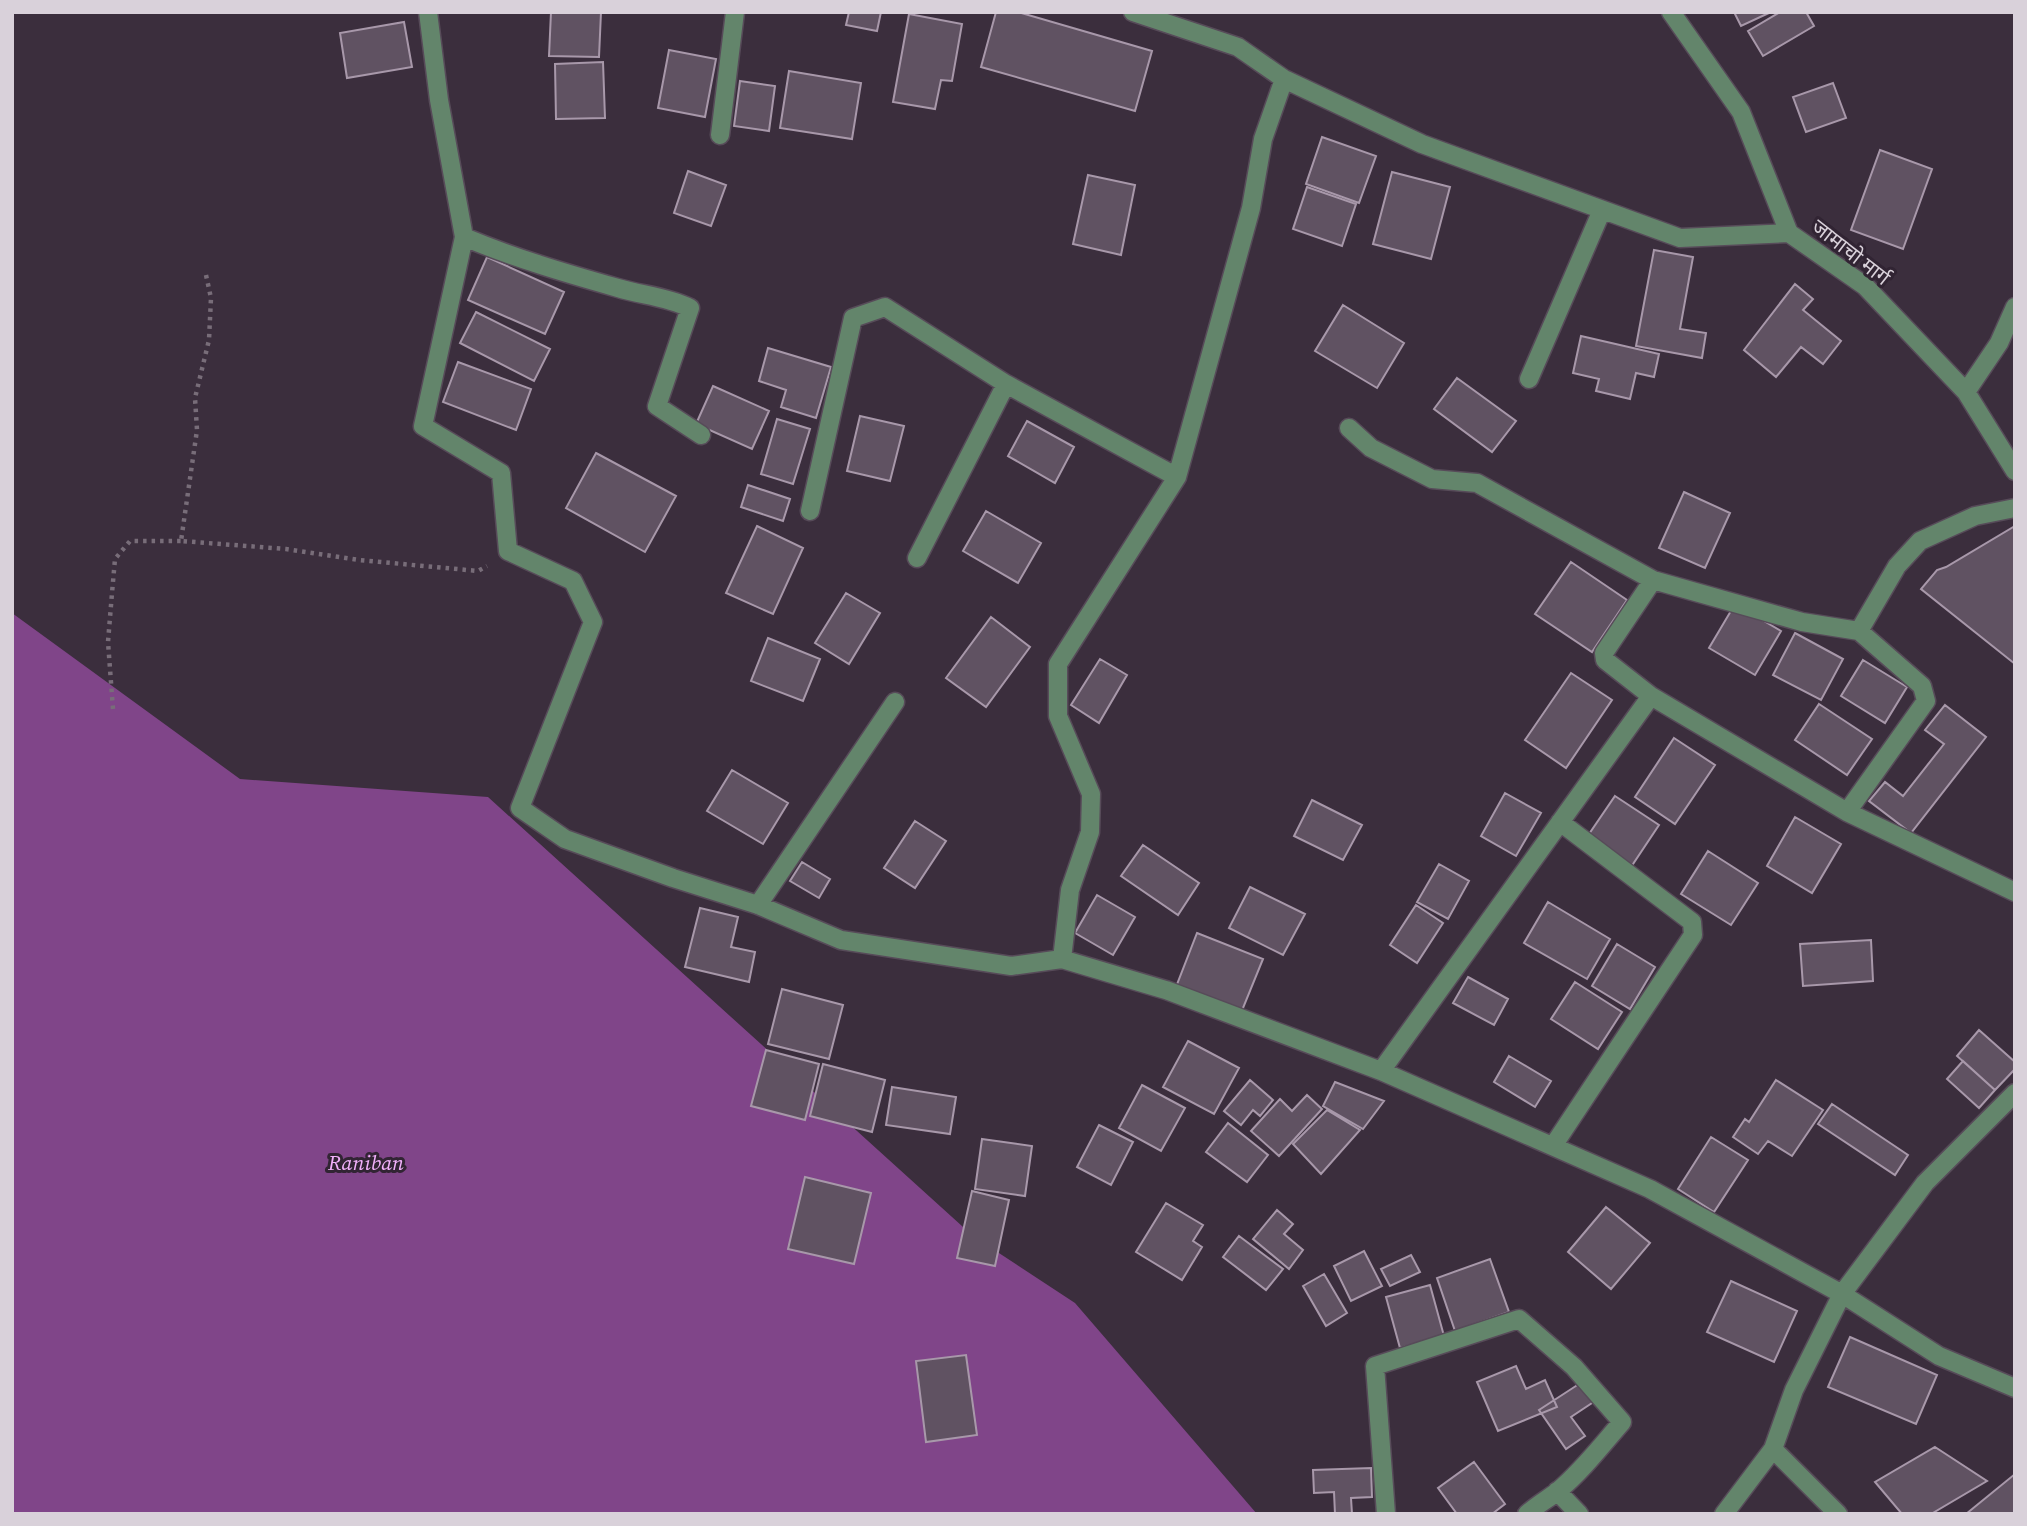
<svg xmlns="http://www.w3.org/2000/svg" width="2027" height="1526" font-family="'Source Serif 4','Noto Sans Devanagari',serif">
<rect width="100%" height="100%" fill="#3b2e3d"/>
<path fill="#804589" d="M12,613L240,779L488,797L973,1236L1075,1303L1257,1514H12Z"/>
<path fill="#605262" stroke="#a898aa" stroke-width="2" d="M551,12H601L599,57L549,56Z
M849,12H881L877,31L846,25Z
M996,12H1018L1152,51L1135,111L981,67Z
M1734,12H1771L1741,26Z
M1780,12H1806L1814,26L1763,56L1748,31Z
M909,14L962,24L952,81L941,80L935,109L893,102Z
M404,22L412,67L347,78L340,33Z
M669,50L716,59L705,117L658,108Z
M603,62L605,118L556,119L555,64Z
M789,71L861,83L852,139L780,128Z
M740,81L775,86L769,131L734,126Z
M1833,83L1846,118L1806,132L1793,97Z
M1322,137L1376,156L1359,203L1306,184Z
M1880,150L1932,169L1903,249L1851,230Z
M688,171L726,185L711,226L674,213Z
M1392,172L1450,187L1431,259L1373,244Z
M1088,175L1135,185L1121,255L1073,244Z
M1307,187L1356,204L1342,246L1293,229Z
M1654,250L1693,257L1680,329L1706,333L1702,358L1636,346Z
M487,257L564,292L545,334L468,300Z
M1795,284L1813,299L1803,310L1841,341L1823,364L1801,347L1776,377L1744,350Z
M1343,305L1404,343L1377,388L1315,351Z
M476,312L550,349L534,381L460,343Z
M1581,336L1659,354L1654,377L1636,373L1630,399L1596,391L1599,379L1573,373Z
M768,348L831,367L816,418L781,407L786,390L759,381Z
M458,362L531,389L516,430L443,402Z
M1457,378L1516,421L1492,452L1434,409Z
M713,386L769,411L752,449L696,424Z
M860,416L904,426L890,481L847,471Z
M777,419L810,429L793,484L761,474Z
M1027,421L1074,447L1055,483L1008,456Z
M596,453L676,496L645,552L566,508Z
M748,485L790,499L783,521L741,507Z
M1684,492L1730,513L1705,568L1659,548Z
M986,511L1041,543L1018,583L963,551Z
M757,526L803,548L773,614L726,593Z
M2015,526V664L1921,589L1937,570L1946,567Z
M1571,562L1627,600L1592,652L1535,614Z
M846,593L880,613L849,664L815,643Z
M1735,604L1781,631L1755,675L1709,648Z
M991,617L1030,647L986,707L946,678Z
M1795,633L1843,659L1821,700L1773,675Z
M768,638L820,659L803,701L751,681Z
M1100,659L1127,675L1099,723L1071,705Z
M1863,660L1907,687L1885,723L1841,696Z
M1571,673L1612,700L1566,768L1525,740Z
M1819,704L1872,739L1847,775L1795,740Z
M1945,705L1986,737L1911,833L1869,801L1885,782L1903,796L1944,744L1925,730Z
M1674,738L1715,765L1675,824L1635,797Z
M732,770L788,803L763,844L707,811Z
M1505,793L1541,813L1516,856L1481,836Z
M1615,796L1659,825L1631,867L1587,837Z
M1312,800L1362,825L1343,860L1294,836Z
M1795,817L1841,844L1812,893L1767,866Z
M915,821L946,841L915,888L884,868Z
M1143,845L1199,883L1178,915L1121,876Z
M1708,851L1758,883L1731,925L1681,894Z
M802,862L830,879L819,898L790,881Z
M1439,864L1469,881L1448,919L1417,902Z
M1250,887L1305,914L1283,955L1229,928Z
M1097,895L1135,917L1113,955L1075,933Z
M1548,902L1610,939L1587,979L1524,943Z
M1416,905L1443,923L1417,963L1390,945Z
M700,908L738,917L731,947L755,952L749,982L685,967Z
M1197,933L1263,959L1241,1013L1176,987Z
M1871,940L1873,981L1803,986L1800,944Z
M1617,944L1655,967L1630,1009L1592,986Z
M1468,977L1508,999L1494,1025L1453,1003Z
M1575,982L1622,1012L1598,1049L1551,1019Z
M782,989L843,1005L829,1059L768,1044Z
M1979,1030L2015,1062V1069L1995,1090L1957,1056Z
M1188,1041L1239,1068L1214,1114L1163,1087Z
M766,1050L819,1064L805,1120L751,1106Z
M1509,1056L1551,1081L1535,1107L1494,1082Z
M1963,1061L1995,1090L1979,1108L1947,1079Z
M823,1064L885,1080L872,1132L810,1116Z
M1250,1080L1273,1100L1260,1116L1253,1110L1241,1125L1224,1111Z
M1776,1080L1823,1110L1792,1156L1768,1141L1758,1154L1733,1137L1745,1119L1749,1122Z
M1335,1082L1384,1101L1363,1129L1323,1106Z
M1142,1085L1185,1108L1161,1151L1119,1128Z
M892,1087L956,1097L950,1134L886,1125Z
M1307,1095L1322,1109L1279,1156L1251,1131L1280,1099L1292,1111Z
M1832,1104L1908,1155L1895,1175L1818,1124Z
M1327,1110L1360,1130L1321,1174L1293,1144Z
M1228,1123L1268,1155L1247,1182L1206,1152Z
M1099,1125L1133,1142L1111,1185L1077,1167Z
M1711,1137L1748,1160L1714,1212L1678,1189Z
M982,1139L1032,1146L1025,1196L975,1189Z
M805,1177L871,1193L854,1264L788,1249Z
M972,1191L1009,1200L995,1266L957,1258Z
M1166,1203L1203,1225L1193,1241L1202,1247L1182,1280L1136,1252Z
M1606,1207L1650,1243L1611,1289L1568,1252Z
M1277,1210L1293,1224L1284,1234L1303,1250L1289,1269L1253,1239Z
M1239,1236L1283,1269L1266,1290L1223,1257Z
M1364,1251L1382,1286L1351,1301L1334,1266Z
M1411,1255L1420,1272L1390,1286L1381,1269Z
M1490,1259L1509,1312L1455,1331L1437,1278Z
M1324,1274L1347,1313L1326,1326L1303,1286Z
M1731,1281L1797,1311L1774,1362L1707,1332Z
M1430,1285L1444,1336L1400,1348L1386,1297Z
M1850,1337L1937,1375L1916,1424L1828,1387Z
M966,1355L977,1435L926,1442L916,1361Z
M1516,1366L1526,1389L1545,1380L1557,1407L1498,1431L1477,1382Z
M1582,1382L1595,1401L1571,1417L1585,1436L1566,1449L1539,1410Z
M1935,1447L1987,1481L1931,1514H1902L1875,1482Z
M1474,1462L1505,1504L1492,1514H1457L1438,1488Z
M1371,1468L1372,1497L1351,1498L1352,1514H1335L1334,1492L1314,1493L1313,1470Z
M2015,1474V1514H1966Z"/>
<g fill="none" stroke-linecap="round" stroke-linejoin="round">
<g stroke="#574b59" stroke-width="21">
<path id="minor" d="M428,12L439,100L464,237L423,426L501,473L508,551L573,581L593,622L520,808L565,839L673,878L758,905L841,940L1011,966L1062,959L1166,990L1381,1071L1650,1189L1842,1294L1939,1356L2015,1388
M1133,12L1238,47L1284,79L1422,144L1680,238L1789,233
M1671,12L1741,112L1789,233L1865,286L1966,392L2015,471
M720,135L735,12
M464,237C514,258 565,273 618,288C641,295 668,297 690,308L657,406L701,435
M1529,379L1602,210
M1966,392L1999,343L2015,307
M1349,428L1371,448L1432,479L1477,483L1653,580L1802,622L1859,631L1922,686L1926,701L1847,812
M810,511L853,318L885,307L1006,384
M917,558L1006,384L1177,477
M1653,580L1604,653L1605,660L1651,696L1847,812L2015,892
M1859,631L1897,566L1920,541L1975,516L2015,508
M758,905L895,702
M1062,959L1070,890L1090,832L1091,794L1058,716V664L1177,477L1251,208L1263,139L1284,79
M1381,1071L1651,696
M1553,1146L1693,935L1692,922L1560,822
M1773,1449L1838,1514
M1557,1491L1579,1514
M1386,1514L1375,1366L1519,1319L1574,1367L1622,1422C1602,1445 1582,1471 1558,1491C1548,1499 1537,1505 1527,1514
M1724,1514L1773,1449L1794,1390L1842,1294L1925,1183L2015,1093"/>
</g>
<path stroke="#786d79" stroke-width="4.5" stroke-dasharray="3.5 5" stroke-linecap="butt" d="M206,275L211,298L209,340L195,398L197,430L181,541L286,549L359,560L478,571L487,566
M113,709L108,642L112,593L115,559L130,541H181"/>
<use href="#minor" stroke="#63856b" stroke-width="18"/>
</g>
<g text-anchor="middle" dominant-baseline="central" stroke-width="6" stroke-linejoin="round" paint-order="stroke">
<g font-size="21" fill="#d9d1da" stroke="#312433">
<text transform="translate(1851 252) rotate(38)">जामाचो मार्ग</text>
</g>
<g font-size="21" font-style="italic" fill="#f2b1fc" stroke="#312433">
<text x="366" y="1162">Raniban</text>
</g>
</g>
<rect width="2027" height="1526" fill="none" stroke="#d9d1da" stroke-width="28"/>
</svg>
